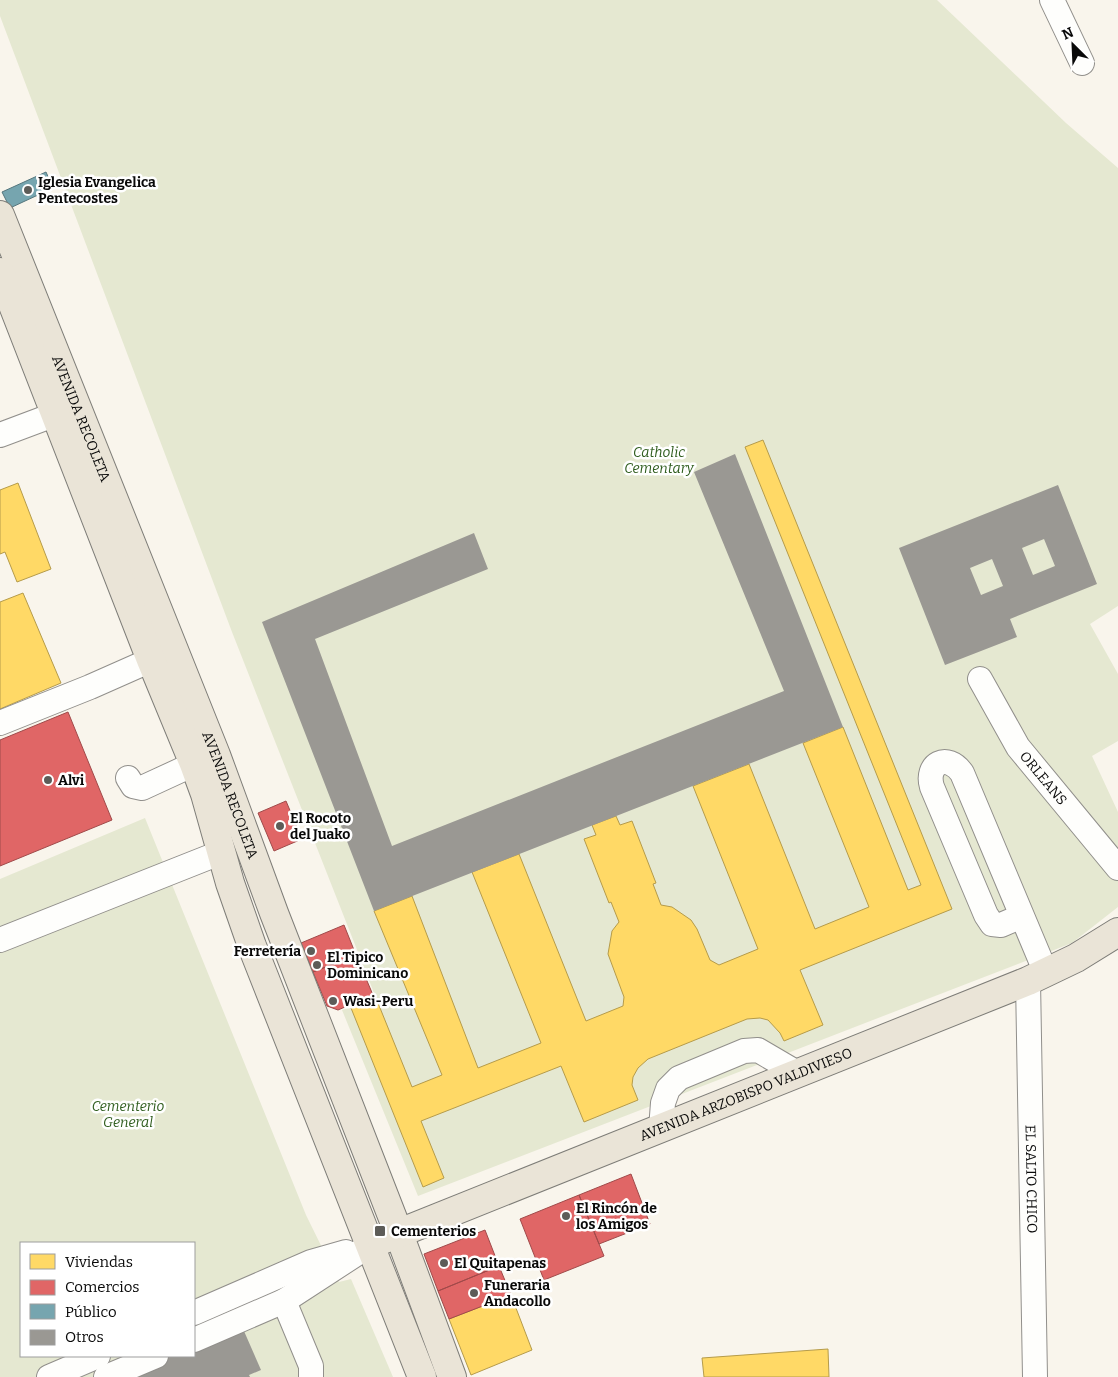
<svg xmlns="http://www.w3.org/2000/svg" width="1118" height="1377" font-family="Bitter,serif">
<rect width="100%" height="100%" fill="#f9f5ec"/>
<path fill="#e5e8d1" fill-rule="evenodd" d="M0,0H937L1066,123L1118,168V606L1090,624L1118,674V741L1092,756L1118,812V907L1072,943L418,1196L342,1010L376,998L232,632L0,16Z
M145,818L306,1215L339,1282L351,1279L393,1377H0V879ZM21,1243H194V1356H21Z"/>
<path fill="#ffd966" stroke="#b59b4a" d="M763,440L952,909L800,970L823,1025L784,1041L780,1033L768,1020L760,1018L747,1019L648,1059L638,1068L633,1077L632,1085L638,1100L584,1122L561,1066L421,1121L444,1178L423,1187L351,1008L376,998L412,1087L442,1075L374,911L412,896L478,1068L541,1043L472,872L519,854L586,1021L623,1006L624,997L608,954L612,931L619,922L611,902L609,903L584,839L596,835L592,825L616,816L620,825L632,821L656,883L653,884L661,905L672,907L691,920L697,929L710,960L719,965L758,949L693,786L749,764L815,929L869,907L803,743L843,727L908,890L921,885L745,447Z
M18,483L51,569L17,582L5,552L0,554V490Z
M23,593L61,683L0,709V602Z
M511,1295L532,1350L471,1375L449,1319Z
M828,1349L829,1377H704L702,1358Z"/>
<path fill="#e06666" stroke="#a04a4a" d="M68,712L112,820L0,866V740Z
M286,801L302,839L274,851L258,813Z
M344,925L356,955L313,972L301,943Z
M356,955L373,995L338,1010L327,1006L313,972Z
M631,1174L650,1224L599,1244L579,1195Z
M579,1195L604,1256L544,1280L520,1219Z
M485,1230L499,1266L438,1291L424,1254Z
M499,1266L511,1295L449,1319L438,1291Z"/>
<path fill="#76a5af" stroke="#55767d" d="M46,172L53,188L10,208L2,192Z"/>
<path fill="#9a9893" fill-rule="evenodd" d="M735,454L843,727L374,911L262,622L474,533L488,569L315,639L392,846L784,691L694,472Z
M1058,485L1097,584L1010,619L1017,637L945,665L899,548ZM1044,539L1055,566L1033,575L1022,548ZM992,559L1003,586L981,595L970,568Z
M240,1322L261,1370L249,1375L250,1377H120L167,1356H194V1343Z"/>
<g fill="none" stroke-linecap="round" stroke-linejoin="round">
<g stroke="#918f8b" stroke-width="26">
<g id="minor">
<path d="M1052,0L1082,63"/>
<path d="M0,435L56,414"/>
<path id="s1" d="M980,679L1018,747L1118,868"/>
<path d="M0,723L90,687L151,660"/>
<path d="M128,778L133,786L142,788L194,764"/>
<path d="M1022,916L1001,925L992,924L986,915L932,787C925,764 947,752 962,773L1046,973"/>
<path d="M0,940L222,852"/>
<path id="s2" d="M1028,981L1035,1377"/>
<path d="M661,1129L663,1103L668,1089L679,1078L744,1051L758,1050L799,1074"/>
<path d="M284,1301L311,1366V1377"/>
<path d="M194,1313L311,1262L346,1252"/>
<path d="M194,1340L284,1301L370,1245"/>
<path d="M49,1377L98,1356"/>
<path d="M106,1377L156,1356"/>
</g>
</g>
<g stroke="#7e7d78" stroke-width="30">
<g id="major">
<path id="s3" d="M0,215L216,755L274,913L399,1234L452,1377"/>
<path d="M0,272L151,660L194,764L205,794L230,883L252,946L422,1377"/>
<path id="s4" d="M382,1240L1028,981L1076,958L1118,932"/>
</g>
</g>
<use href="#minor" stroke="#fefefc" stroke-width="24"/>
<use href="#major" stroke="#eae4d7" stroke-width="28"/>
</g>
<g fill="#5d5c58" stroke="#fff" stroke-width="2">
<circle cx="28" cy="190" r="5"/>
<circle cx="48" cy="780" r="5"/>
<circle cx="280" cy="826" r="5"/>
<circle cx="311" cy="951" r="5"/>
<circle cx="317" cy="965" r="5"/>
<circle cx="333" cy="1001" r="5"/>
<circle cx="566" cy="1216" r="5"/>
<rect x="374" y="1225" width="12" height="12" rx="2.5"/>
<circle cx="444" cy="1263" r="5"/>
<circle cx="474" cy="1293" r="5"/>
</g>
<g text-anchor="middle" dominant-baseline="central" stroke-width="5" stroke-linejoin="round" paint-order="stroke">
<g font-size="14" font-weight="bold" fill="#090909" stroke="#fff" text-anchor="start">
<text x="38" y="182">Iglesia Evangelica<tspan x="38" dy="16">Pentecostes</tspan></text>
<text x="58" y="780">Alvi</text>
<text x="290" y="818">El Rocoto<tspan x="290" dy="16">del Juako</tspan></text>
<text x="301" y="951" text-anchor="end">Ferretería</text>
<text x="327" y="957">El Tipico<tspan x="327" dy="16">Dominicano</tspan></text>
<text x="343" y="1001">Wasi-Peru</text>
<text x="576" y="1208">El Rincón de<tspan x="576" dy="16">los Amigos</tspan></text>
<text x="391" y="1231">Cementerios</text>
<text x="454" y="1263">El Quitapenas</text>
<text x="484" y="1285">Funeraria<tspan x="484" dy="16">Andacollo</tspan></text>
</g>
<g font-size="14" fill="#090909" stroke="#fff">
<text stroke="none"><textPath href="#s3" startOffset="219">AVENIDA RECOLETA</textPath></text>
<text stroke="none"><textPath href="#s1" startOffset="118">ORLEANS</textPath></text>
<text stroke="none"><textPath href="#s3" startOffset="624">AVENIDA RECOLETA</textPath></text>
<text stroke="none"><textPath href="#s4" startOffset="392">AVENIDA ARZOBISPO VALDIVIESO</textPath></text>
<text stroke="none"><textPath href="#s2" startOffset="198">EL SALTO CHICO</textPath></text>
</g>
<g font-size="14" font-style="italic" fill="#2f5d1e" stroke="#fff">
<text x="659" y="452">Catholic<tspan x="659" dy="16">Cementary</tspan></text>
<text x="128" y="1106">Cementerio<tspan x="128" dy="16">General</tspan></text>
</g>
</g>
<rect x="20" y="1242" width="175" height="115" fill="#ffffff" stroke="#9d9d9d"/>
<rect x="30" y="1254" width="25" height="15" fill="#ffd966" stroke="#9d9d9d"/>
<text x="65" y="1267" font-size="15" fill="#090909">Viviendas</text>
<rect x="30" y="1280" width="25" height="15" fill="#e06666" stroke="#9d9d9d"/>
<text x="65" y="1292" font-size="15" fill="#090909">Comercios</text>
<rect x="30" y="1304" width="25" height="15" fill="#76a5af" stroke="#9d9d9d"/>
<text x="65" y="1317" font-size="15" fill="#090909">Público</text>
<rect x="30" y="1330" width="25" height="15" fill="#9a9893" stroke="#9d9d9d"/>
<text x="65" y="1342" font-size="15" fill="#090909">Otros</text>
<g transform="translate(1073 45) rotate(336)" stroke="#ffffff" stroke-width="4" paint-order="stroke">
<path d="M0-4L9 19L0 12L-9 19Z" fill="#090909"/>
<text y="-8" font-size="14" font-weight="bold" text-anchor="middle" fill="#090909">N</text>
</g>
</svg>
